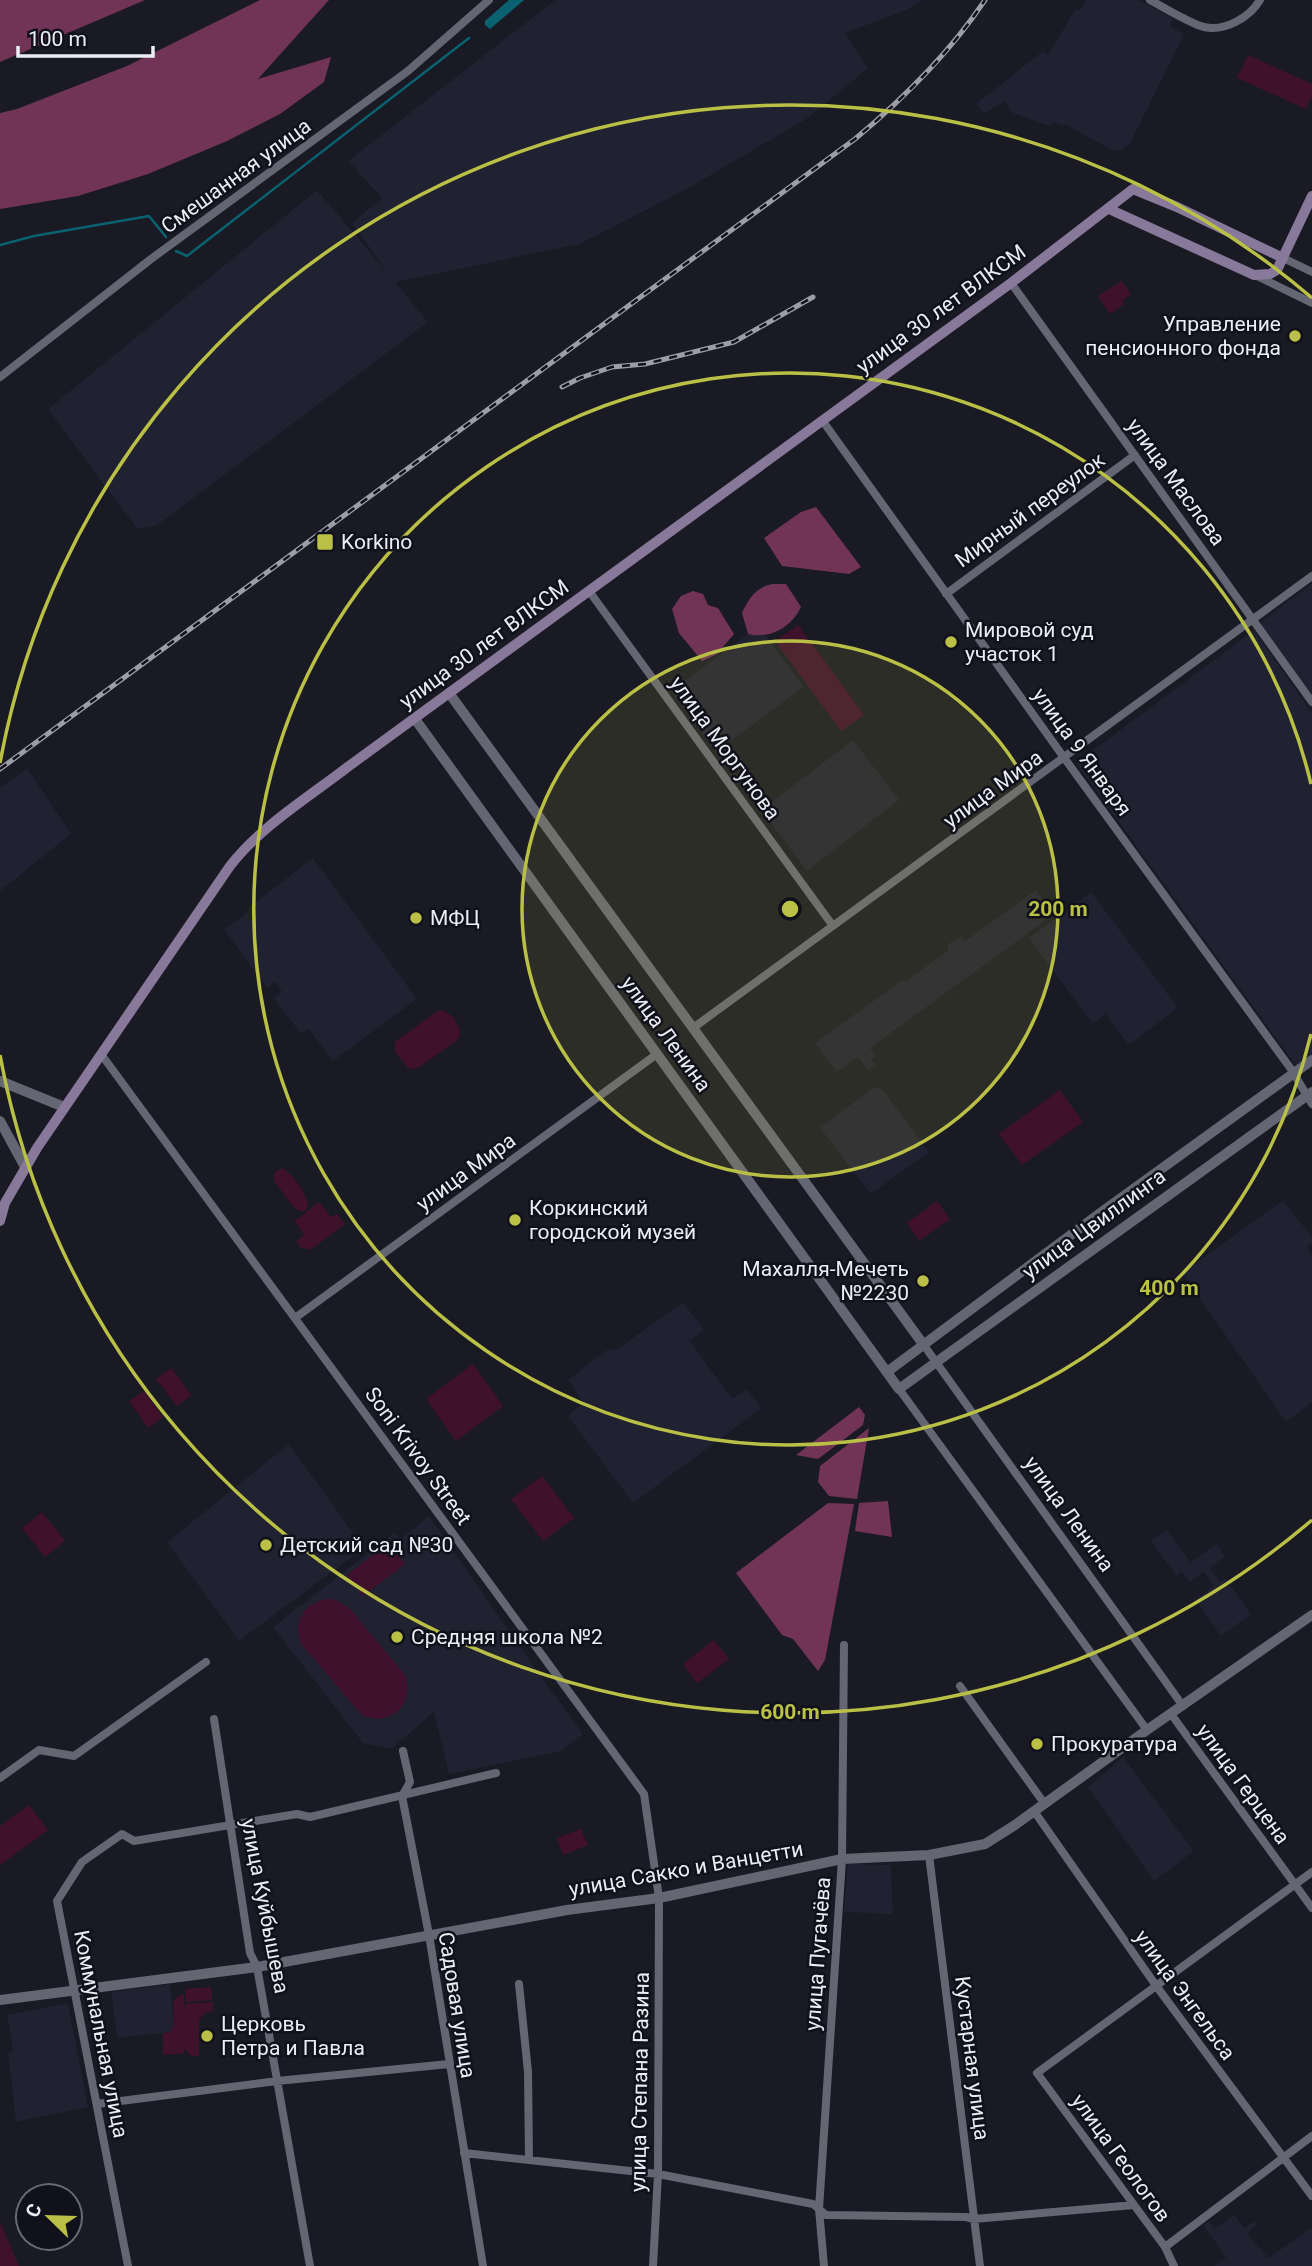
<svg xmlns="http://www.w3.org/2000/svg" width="1312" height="2266" font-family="Roboto,sans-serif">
<rect width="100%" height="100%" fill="#191a24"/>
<path fill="#202131" d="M555,0H923L907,10L845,33L868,68L808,118L685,190L580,244L395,282L428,322L156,526L137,529L48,409L317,190L387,272L352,223L382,198L348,161Z
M1086,0H1138L1173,18L1170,26L1184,34L1131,142L1122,150L1114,151L1064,124L1062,126L1053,122L1051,127L1011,112L1005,101L984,114L976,104L1043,51L1048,55L1076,8L1080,11Z
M1312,583V697L1259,624Z
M759,626L804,687L716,752L671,691Z
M1254,630L1312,713V1056L1297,1067L1076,763Z
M853,740L899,800L807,871L761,810Z
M27,768L71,834L0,891V788Z
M313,858L417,999L333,1061L309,1029L301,1034L274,998L282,992L275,982L267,988L224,930L249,911L248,908Z
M1036,890L1053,915L870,1048L876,1056L871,1060L875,1065L868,1070L858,1057L837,1072L815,1043L904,979L906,981L949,950L947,945L961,936L965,941Z
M1091,892L1178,1008L1129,1045L1106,1014L1093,1024L1029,938Z
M874,1087L883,1090L929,1152L871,1194L820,1128Z
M1283,1200L1312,1237V1243L1307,1247L1312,1255V1402L1286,1422L1182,1273Z
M683,1302L704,1330L690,1341L732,1399L747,1389L762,1408L633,1503L568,1416L583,1403L568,1380L605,1351L619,1348Z
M289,1444L364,1548L239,1641L167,1542Z
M429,1516L520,1647L583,1734L561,1751L449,1774L434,1712L391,1749L363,1743L273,1627L394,1533L402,1538Z
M1167,1530L1191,1562L1216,1544L1225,1556L1210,1568L1220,1582L1225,1578L1251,1614L1221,1636L1195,1600L1214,1586L1204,1572L1190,1582L1182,1572L1176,1576L1151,1541Z
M1123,1757L1194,1851L1154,1881L1088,1787Z
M848,1864L891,1865L893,1914L844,1912Z
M170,1984L174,2025L170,2032L117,2038L111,1992Z
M68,2003L88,2107L16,2122L8,2053L13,2050L7,2015Z
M1234,2215L1244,2228L1254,2221L1257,2225L1247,2234L1269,2258L1312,2227V2266H1214L1226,2257L1203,2225L1209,2221L1215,2229Z"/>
<path fill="#40112d" d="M1248,55L1312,84V96L1306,109L1237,78Z
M1122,281L1131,294L1122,301L1124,304L1110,314L1098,296Z
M798,625L864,715L841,731L775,641Z
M439,1010C450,1010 461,1025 460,1036L456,1041L418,1068L409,1069L395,1052V1042Z
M1060,1090L1083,1122L1022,1165L999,1134Z
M282,1168C292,1174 308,1194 308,1206L304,1212L295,1209L274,1181V1173Z
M937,1201L950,1219L919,1241L907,1223Z
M319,1202L331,1217L337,1214L345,1224L310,1250L300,1247L296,1241L304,1235L295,1221Z
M473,1364L503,1406L456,1441L426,1399Z
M171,1368L191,1395L177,1406L156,1379Z
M144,1391L163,1417L148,1428L129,1401Z
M542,1476L574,1518L543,1541L511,1499Z
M42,1512L65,1541L45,1557L22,1528Z
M388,1543L405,1564L363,1596L347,1575Z
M326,1599L336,1600L349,1608L404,1674C418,1703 388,1730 361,1714L302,1645C292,1624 303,1603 326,1599Z
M714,1640L729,1659L697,1683L683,1664Z
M29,1805L48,1830L0,1865V1826Z
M581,1829L588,1845L563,1855L557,1838Z
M211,1987L212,2000L186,2002L185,1989Z
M179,1995H184L185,2017V2004L213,2002V2011L205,2013L199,2019V2056H191L185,2049L184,2053L163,2055V2033L170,2032L174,2025L173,2002Z
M0,2222L19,2266H0Z"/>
<path fill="#723456" d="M0,0H145L0,62Z
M260,0H329L258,79L331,57L324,82L280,114L227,141L148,174L78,196L0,209V113L17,109L127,66Z
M816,507L861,567L849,574L782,566L764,538L801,512Z
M772,584H786L801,607C791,628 770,639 748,634L742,613C749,598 755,588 772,584Z
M693,591L703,594L708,605L718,608L734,634L717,654L702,661L679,633L672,609L681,596Z
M859,1407L865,1415L863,1425L818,1459L796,1455Z
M869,1428L857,1499L829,1496L818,1482L820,1466Z
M888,1501L892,1537L855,1531L859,1503Z
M828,1503L854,1504L825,1660L818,1671L793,1639L782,1635L736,1573Z"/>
<path fill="#0a6271" d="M509,0H524L490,29L485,25V21Z"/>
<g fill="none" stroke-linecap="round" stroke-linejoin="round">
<path stroke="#0a6271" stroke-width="2.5" d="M0,245L34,236L149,216L166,237
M176,251L187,256L469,38"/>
<path stroke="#656673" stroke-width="8" d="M1150,0C1163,7 1191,24 1204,27C1225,32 1250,17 1260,0
M1283,258L1312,272
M1257,276L1312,303
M1011,283L1312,702
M0,377L151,259L408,71L489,0
M822,420L1065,759L1291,1069L1312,1104
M589,591L833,926
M946,594L1135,455
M693,1028L1312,576
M101,1054L644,1794L659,1898L658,2174L653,2266
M295,1318L657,1054
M923,1344L1183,1706
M899,1389L1147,1730
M960,1686L1044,1803
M1171,1714L1312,1908
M214,1719L250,1953L257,1967L310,2266
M403,1751L410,1782L402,1796L429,1935L483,2266
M0,1778L39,1750L74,1756L206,1662
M1034,1811L1157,1987L1312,2196
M929,1855L980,2266
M519,1984L528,2072L529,2160
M97,2104L277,2081L449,2064
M464,2153L658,2174L813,2204L826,2215L966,2217L974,2219L1134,2205
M1165,2247L1312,2136
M128,2266L57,1901L82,1862L122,1834L134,1841L297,1814L310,1817L496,1773
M824,2266L819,2209L842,1859L844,1645
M1174,2266L1165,2247L1037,2073L1312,1872"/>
<path stroke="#656673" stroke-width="10" d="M449,693L923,1344
M415,719L899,1389L1312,1092
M0,1081L64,1107
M0,1121L25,1167
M887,1372L1103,1211L1312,1060
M0,2000L257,1967L567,1910L659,1898L842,1859L929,1855L985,1844L1015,1825L1147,1730L1312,1615"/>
<path stroke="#88789a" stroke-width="10" d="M1109,209L1254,275L1270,274L1277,270L1312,196
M0,1221L5,1203L37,1148L230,866C261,826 309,797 349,766L1011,283L1133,189L1177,207L1283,258"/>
<g stroke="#9c9da5" stroke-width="5">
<path id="rail" d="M562,387L580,378L612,367L645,364L734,342L813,297
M0,769L855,139C904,98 949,54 985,0"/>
</g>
<use href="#rail" stroke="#10111a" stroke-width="2.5" stroke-dasharray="8" stroke-linecap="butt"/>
</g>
<circle cx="790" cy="909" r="268" fill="#bac045" fill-opacity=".12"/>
<g fill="none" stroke="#bac045" stroke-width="3.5">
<circle cx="790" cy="909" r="268"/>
<path d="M1311 1034A536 536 0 1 1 1311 784"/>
<path d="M1312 1520A803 803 0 0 1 0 1055M0 763A803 803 0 0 1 1312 298"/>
</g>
<g fill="#bac045" stroke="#10111a" stroke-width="2.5">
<circle cx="1295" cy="336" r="7"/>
<rect x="316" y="533" width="18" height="18" rx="3.5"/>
<circle cx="951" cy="642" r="7"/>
<circle cx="416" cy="918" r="7"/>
<circle cx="515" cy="1220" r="7"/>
<circle cx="923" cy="1281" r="7"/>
<circle cx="266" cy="1545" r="7"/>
<circle cx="397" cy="1637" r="7"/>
<circle cx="1037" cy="1744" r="7"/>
<circle cx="207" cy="2036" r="7"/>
</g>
<g text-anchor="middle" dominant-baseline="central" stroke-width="5" stroke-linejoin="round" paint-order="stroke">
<g font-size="21" fill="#ecedf4" stroke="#10111a">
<text transform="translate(236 176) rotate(-36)">Смешанная улица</text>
<text transform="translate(941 309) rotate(-36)">улица 30 лет ВЛКСМ</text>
<text transform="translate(1176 482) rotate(54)">улица Маслова</text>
<text transform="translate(1030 510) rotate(-36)">Мирный переулок</text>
<text transform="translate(484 644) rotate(-36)">улица 30 лет ВЛКСМ</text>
<text transform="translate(725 748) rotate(54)">улица Моргунова</text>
<text transform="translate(1082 752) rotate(54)">улица 9 Января</text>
<text transform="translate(993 789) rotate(-36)">улица Мира</text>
<text transform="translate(666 1034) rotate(54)">улица Ленина</text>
<text transform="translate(466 1172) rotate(-36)">улица Мира</text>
<text transform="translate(1094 1224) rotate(-36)">улица Цвиллинга</text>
<text transform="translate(418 1456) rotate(54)">Soni Krivoy Street</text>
<text transform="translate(1069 1514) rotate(54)">улица Ленина</text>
<text transform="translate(1243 1784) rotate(54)">улица Герцена</text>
<text transform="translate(686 1869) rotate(-10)">улица Сакко и Ванцетти</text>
<text transform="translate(265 1906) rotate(79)">улица Куйбышева</text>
<text transform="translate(818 1954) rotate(-86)">улица Пугачёва</text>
<text transform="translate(1185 1995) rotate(54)">улица Энгельса</text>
<text transform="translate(457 2005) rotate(81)">Садовая улица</text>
<text transform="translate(101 2034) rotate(79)">Коммунальная улица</text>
<text transform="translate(972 2058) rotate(83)">Кустарная улица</text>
<text transform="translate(640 2082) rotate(-89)">улица Степана Разина</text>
<text transform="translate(1121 2158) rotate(54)">улица Геологов</text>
</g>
<g font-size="21" fill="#ecedf4" stroke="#10111a" text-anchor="start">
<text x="1281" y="324" text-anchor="end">Управление<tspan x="1281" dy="24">пенсионного фонда</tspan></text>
<text x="341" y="542">Korkino</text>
<text x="965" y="630">Мировой суд<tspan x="965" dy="24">участок 1</tspan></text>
<text x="430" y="918">МФЦ</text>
<text x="529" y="1208">Коркинский<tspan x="529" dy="24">городской музей</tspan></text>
<text x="909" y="1269" text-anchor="end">Махалля-Мечеть<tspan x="909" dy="24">№2230</tspan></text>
<text x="280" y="1545">Детский сад №30</text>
<text x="411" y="1637">Средняя школа №2</text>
<text x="1051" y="1744">Прокуратура</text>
<text x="221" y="2024">Церковь<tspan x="221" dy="24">Петра и Павла</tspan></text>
</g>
</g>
<circle cx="790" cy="909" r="10" fill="#bac045" stroke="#10111a" stroke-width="3.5"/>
<g font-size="21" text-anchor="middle" font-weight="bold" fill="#bac045" stroke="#10111a" stroke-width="5" stroke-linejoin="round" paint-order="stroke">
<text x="1058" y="916">200 m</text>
<text x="1169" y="1295">400 m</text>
<text x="790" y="1719">600 m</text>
</g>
<g transform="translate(49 2217) rotate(293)"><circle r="33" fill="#10111a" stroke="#686971" stroke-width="2"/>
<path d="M0-5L12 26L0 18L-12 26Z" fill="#bac045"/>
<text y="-10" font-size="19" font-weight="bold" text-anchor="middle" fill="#ecedf4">С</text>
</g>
<path d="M18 46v10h135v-10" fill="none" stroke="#ecedf4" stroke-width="3.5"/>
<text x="28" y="46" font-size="21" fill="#ecedf4" stroke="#10111a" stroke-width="5" paint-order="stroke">100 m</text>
</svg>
